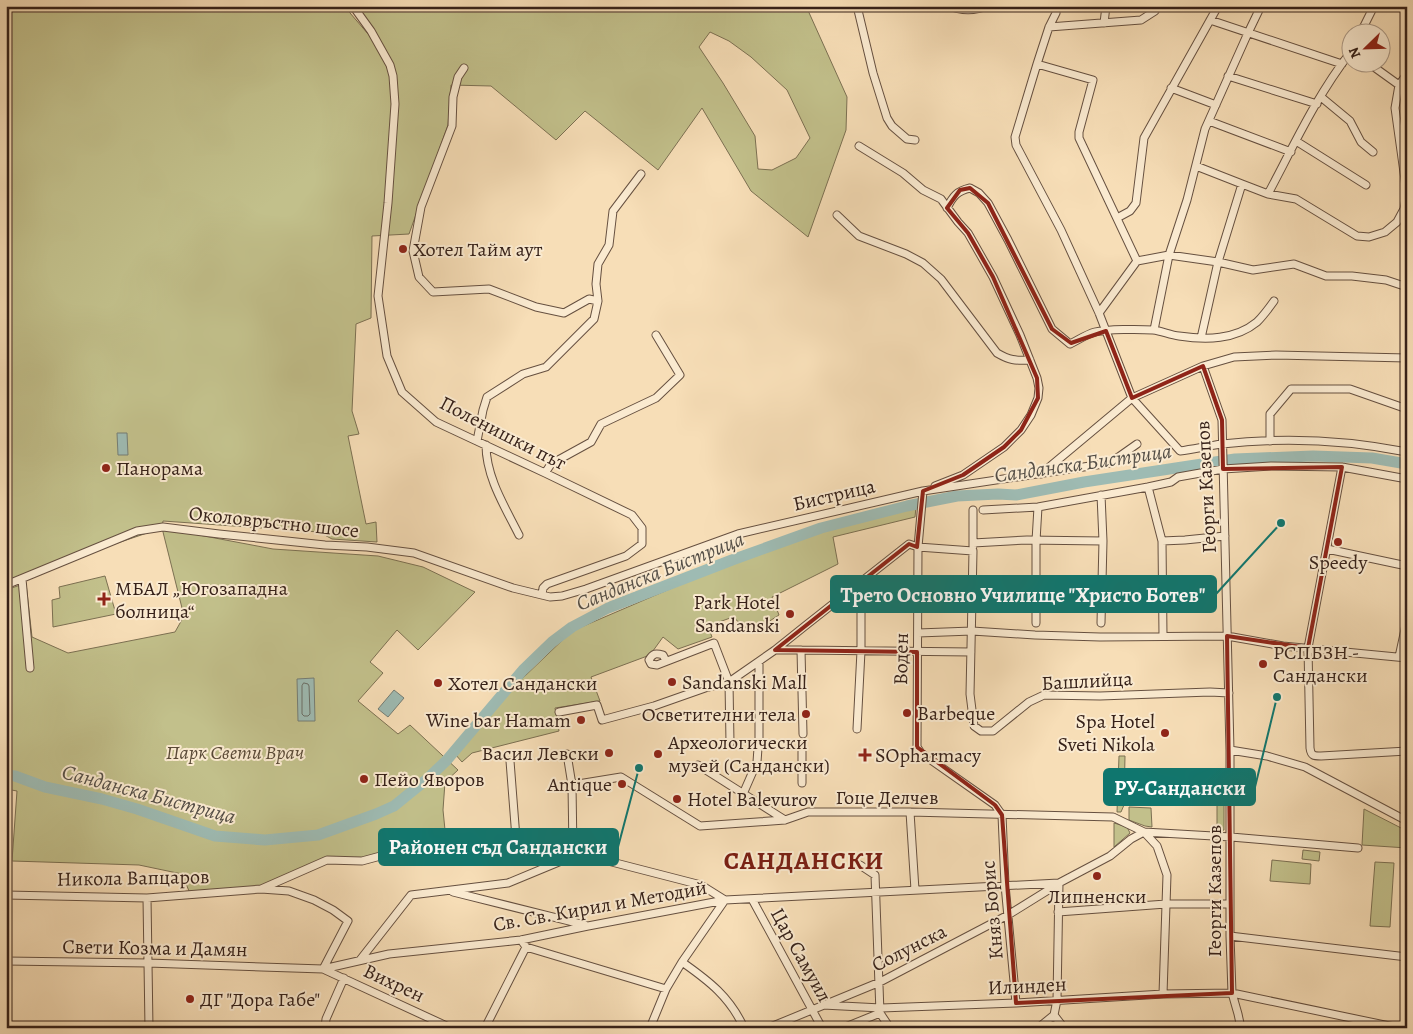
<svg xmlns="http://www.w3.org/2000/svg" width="1413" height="1034" font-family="Alegreya,serif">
<rect width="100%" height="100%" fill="#f7deb7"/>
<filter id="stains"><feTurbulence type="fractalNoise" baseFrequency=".004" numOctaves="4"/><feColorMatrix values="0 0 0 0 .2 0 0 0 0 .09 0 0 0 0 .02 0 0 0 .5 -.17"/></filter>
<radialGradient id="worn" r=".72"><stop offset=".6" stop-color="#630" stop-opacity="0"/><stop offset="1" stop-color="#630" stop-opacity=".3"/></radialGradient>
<path fill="#c2c08b" stroke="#7c7052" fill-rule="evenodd" d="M6,6H344L375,42L350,6H806L847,97L846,130L808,237L751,191L702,108L658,170L585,111L556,140L491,86L451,85L448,125L409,234L372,236L371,318L356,324L352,411L359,434L348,436L366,524L376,522L377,542L332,539L319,532L163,521L162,528L273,549L378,556L423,567L475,592L418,650L397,630L370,662L383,673L358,701L398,734L410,725L458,770L445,782L443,810L446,840L365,860L326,858L258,888L189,891L182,874L139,865L12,861L17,791L6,789V590L26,583L32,637L68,653L175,632L184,616L162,528L61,562L6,584ZM710,32L729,41L751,57L787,90L810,138L796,158L772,170L758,169L755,136L723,83L699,47Z
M916,507L915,517L833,537L838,564L772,597L779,615L751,633L733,617L708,626L712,637L678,649L663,637L650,655L591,677L600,701L555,708L559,731L472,753L462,762L455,754L501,699L572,631L707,573L830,529Z
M105,576L116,614L53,627L52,600L60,598L59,587Z
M1119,756H1125L1124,805L1121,812H1117Z
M1217,799H1224V830L1217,832Z
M1129,807L1151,808L1152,827L1145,826L1129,820Z
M1364,809L1407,831V848L1362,845Z
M1114,823L1127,827L1130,833L1114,847Z
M1303,850L1320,852L1319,861L1302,859Z
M1272,860L1311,864L1310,884L1270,881Z
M1375,862L1394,863L1390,927L1370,926Z
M1405,870L1407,871V933L1402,932Z"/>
<path fill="#9ebbb3" stroke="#747d75" d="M117,433H127L128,455H118Z
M314,678L315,721H298L297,679Z
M394,690L404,698L388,717L378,709Z
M1142,769H1168V776H1142Z"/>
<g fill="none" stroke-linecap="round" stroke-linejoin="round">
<path stroke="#6a6e66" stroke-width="1" d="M304,683L308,684L309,686L310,714L308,716H304L302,714V686Z"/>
<path stroke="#9ebbb3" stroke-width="11" d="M6,775L15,776L45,787L102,799L137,809L215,836L265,840L318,835L376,814L394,806L426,780L446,761L523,670L552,642L572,627L608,608L732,560L821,528L907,506L957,496L998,494L1016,495L1084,482L1235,459L1313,456L1372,458L1407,464"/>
<g stroke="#665040" stroke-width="9">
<path id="minor" d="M353,6L371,31L390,65L393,76L395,104L388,203L378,296L387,356L402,392L436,422L545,473L632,515L642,528V544L626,556L547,584L543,588L542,595
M857,6L873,73L887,118L892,126L907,139L915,140
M949,6C960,11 976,11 987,6
M1057,6L1056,13L1049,27L1037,64L1015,137L1016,145L1061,230L1099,313L1132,398L1180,451C1194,449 1208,446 1222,444C1283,437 1347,440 1407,452
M1210,20L1342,64
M1104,23L1106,6
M1049,27L1141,20L1155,11L1158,6
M1361,32L1374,6
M1367,62L1399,85L1407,74
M1037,64L1093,80L1079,132V138L1137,261
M464,68L458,77L453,97L452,126L421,207L413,251L419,277L433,292L489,289L536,307L564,313L589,299L598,301L594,319L546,367L523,374L487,397L483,410L477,441
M1228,76L1317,104
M1171,88L1216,105
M1321,97L1350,121L1361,142L1373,152
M1209,121L1291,152
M1296,141L1366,185
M859,146L903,173L923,190L941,199L958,222L968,233L993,277L1020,335L1037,378L1039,388L1038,398L1031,415L1021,430L1004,447L963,475L935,486
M1196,166L1242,184
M1268,194L1296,199L1357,236L1369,237L1385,232L1397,222L1404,209L1407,194L1395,108L1399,85
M947,208C953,196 957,191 970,188L979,193L988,203L1008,240L1052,329L1070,344C1078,340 1087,334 1095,332C1107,329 1140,329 1153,330C1162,331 1170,335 1179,336C1206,340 1235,340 1257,322C1263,316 1269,308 1274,301
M837,215L859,236L906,254L923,263L941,279L997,353C1009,360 1015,361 1030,360
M1117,218L1130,211L1136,203L1144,138L1218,6
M598,301L596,284L598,264L609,245L613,211L641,174
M1099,313L1137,261L1169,255L1218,262L1253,270L1294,264L1326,276H1352L1386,280L1407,287
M1154,330L1169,255L1187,200L1205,129L1248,33L1261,6
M1201,338L1218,262L1242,184L1268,194C1293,147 1317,95 1350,53
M1203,366L1222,420L1230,750V936L1232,993L1238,1014L1241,1028
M1270,441V414L1291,389H1350L1407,409
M486,445C486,477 505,507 519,535
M1342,467L1308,648L1310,748C1311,756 1314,756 1321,756L1407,751
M545,473L551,464L591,442L601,424L656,398L680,375L656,335
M1041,474L1132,398L1203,366L1234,357L1276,355L1407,358
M1148,487L1162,541L1163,636
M923,491L918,547L917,747L921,753L995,805L1002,815
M983,510L1038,507L1148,487L1171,482L1178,477L1223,469L1271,466L1342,467L1407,479
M1162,541L1185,540L1225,536
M973,543L1027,540L1103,541
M973,546V510
M1327,549L1407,566
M22,579L30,668
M6,585L137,531L163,527L219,534L325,545L367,547L414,553L513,588L550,597L562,596L586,589L738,534L923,491L1110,463L1137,444
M1036,623V541L1038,507
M1101,623L1103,541L1101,495
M918,633L972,631L1035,635L1100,637L1227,636L1283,646L1407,658
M775,650H801L971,652
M801,650L803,734
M1399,657L1407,620
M666,661L663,655C656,653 653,653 649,660L651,664L657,665L714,643L729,682L730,743
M559,712L597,705L602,720L654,706L708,687L729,682L775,650L805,626L909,544L918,547L973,551L970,694L974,726L981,731H993L1029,702L1044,695L1100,696L1210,692L1229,693
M857,729L861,651V582
M759,744V662
M1230,750L1267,756L1305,767L1407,821
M510,761L516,838
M698,765L785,820
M802,783V746
M572,785L621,777L700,826L785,820L808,812H910L1113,817L1144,832L1231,837L1358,848
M743,794L757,762L758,748
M910,812L915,890
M1002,815L1005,885L1016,1003
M1144,832L1157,846L1167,875L1163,994
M860,865L875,875L880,1013L890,1028
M261,889L327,860L362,861L399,851L439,843L526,837L573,852L701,885L725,900L682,962L666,989L650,1028
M453,892L585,925
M6,895L147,898L261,889L289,891L314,900L333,910L348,921L323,969
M147,898L149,1028
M752,899L822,1028
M1058,912L1166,904H1230
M1230,936L1407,957
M521,940L526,947L666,989
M360,960L411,895L508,883L566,859L573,852L572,785L567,754
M6,961L148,963L323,969L389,954L521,940L588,926L725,900L1059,883L1110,856L1131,839L1144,832
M682,962C709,981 730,997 744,1028
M323,969L451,1028
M823,1005L881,1008L1016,1003L1163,994L1232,993L1399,1028
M1054,1015L1057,1000L1059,883
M1054,1015L1064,1028
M325,1028L326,1019L344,978
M485,1028L526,947
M561,1028L566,1027L569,1028
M768,1028L880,982L1008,915L1058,884
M843,1028L880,1013
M1038,1028L1054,1015"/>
</g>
<use href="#minor" stroke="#faead0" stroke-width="7"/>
</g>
<path fill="none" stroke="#8f2418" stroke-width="4" stroke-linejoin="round" d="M970,188L988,203L1052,329L1071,343L1106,331L1132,398L1203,366L1222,420L1223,469L1342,467L1308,648L1227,636L1232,993L1016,1003L1002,815L995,805L917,747V652L775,650L909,544L917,547L923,491L963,475L1004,447L1021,430L1038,398L1037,378L993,277L968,233L947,208L960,190Z"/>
<g fill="#8f2418" stroke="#faead0" stroke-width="2">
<circle cx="403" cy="249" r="5"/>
<circle cx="106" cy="468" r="5"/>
<circle cx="1338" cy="542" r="5"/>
<path d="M101.5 591.5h5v5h5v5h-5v5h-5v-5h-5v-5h5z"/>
<circle cx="790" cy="614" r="5"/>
<circle cx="1263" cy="664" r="5"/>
<circle cx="672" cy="682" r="5"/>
<circle cx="438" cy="683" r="5"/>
<circle cx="907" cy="713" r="5"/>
<circle cx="806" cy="714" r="5"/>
<circle cx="581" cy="720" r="5"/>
<circle cx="1165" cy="733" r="5"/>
<circle cx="609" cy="753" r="5"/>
<circle cx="658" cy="754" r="5"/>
<path d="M862.5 747.5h5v5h5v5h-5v5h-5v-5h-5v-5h5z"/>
<circle cx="364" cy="779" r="5"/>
<circle cx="622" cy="784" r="5"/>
<circle cx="677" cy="799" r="5"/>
<circle cx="1097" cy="876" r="5"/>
<circle cx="190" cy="999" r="5"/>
</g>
<g text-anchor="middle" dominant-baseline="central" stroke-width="4" stroke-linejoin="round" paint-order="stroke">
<g font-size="20" fill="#362119" stroke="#faead0" text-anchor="start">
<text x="413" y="249">Хотел Тайм аут</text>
<text x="116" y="468">Панорама</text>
<text x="1338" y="562" text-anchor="middle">Speedy</text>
<text x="115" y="588">МБАЛ „Югозападна<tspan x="115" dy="23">болница“</tspan></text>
<text x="780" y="602" text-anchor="end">Park Hotel<tspan x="780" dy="23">Sandanski</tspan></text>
<text x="1273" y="652">РСПБЗН -<tspan x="1273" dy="23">Сандански</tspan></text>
<text x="682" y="682">Sandanski Mall</text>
<text x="448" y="683">Хотел Сандански</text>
<text x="917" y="713">Barbeque</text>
<text x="796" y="714" text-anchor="end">Осветителни тела</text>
<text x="571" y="720" text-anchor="end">Wine bar Hamam</text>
<text x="1155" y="721" text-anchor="end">Spa Hotel<tspan x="1155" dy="23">Sveti Nikola</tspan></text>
<text x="668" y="742">Археологически<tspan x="668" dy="23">музей (Сандански)</tspan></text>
<text x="599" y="753" text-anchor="end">Васил Левски</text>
<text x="875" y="755">SOpharmacy</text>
<text x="374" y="779">Пейо Яворов</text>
<text x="612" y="784" text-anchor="end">Antique</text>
<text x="687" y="799">Hotel Balevurov</text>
<text x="1097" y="896" text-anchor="middle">Липненски</text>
<text x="200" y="999">ДГ "Дора Габе"</text>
</g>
<g font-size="20" fill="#362119" stroke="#faead0">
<text transform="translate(503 433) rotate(27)">Поленишки път</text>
<text transform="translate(1206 487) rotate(-93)">Георги Казепов</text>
<text transform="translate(834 495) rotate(-13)">Бистрица</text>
<text transform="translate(274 522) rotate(6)">Околовръстно шосе</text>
<text transform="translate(901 659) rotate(-89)">Воден</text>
<text transform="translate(1087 681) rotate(-3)">Башлийца</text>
<text x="887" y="797">Гоце Делчев</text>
<text transform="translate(133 878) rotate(-1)">Никола Вапцаров</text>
<text transform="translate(1214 891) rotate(-90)">Георги Казепов</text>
<text transform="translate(600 906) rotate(-10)">Св. Св. Кирил и Методий</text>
<text transform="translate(992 910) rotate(-95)">Княз Борис</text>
<text transform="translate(155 948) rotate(1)">Свети Козма и Дамян</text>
<text transform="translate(909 948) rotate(-27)">Солунска</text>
<text transform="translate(801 955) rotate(61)">Цар Самуил</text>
<text transform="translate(394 983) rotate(25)">Вихрен</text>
<text transform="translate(1027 986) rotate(-3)">Илинден</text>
</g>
<g font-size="20" font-style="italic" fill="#594936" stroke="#faead0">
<text x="235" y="752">Парк Свети Врач</text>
</g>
<g font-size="21" font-style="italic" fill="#554f47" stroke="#faead0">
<text transform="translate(1083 463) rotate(-8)">Санданска Бистрица</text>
<text transform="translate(660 571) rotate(-22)">Санданска Бистрица</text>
<text transform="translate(149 794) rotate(15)">Санданска Бистрица</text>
</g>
<g font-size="25" font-weight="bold" letter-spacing="1" fill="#7a1f14" stroke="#faead0">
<text x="804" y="861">САНДАНСКИ</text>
</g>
</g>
<path fill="none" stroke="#0f766e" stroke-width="2" d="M1281 523L1216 594M1277 697L1255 787M639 768L618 847"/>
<g fill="#0f766e" stroke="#faead0" stroke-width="2">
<circle cx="1281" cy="523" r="5"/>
<circle cx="1277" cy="697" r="5"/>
<circle cx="639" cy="768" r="5"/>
</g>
<g fill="#0f766e" stroke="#0f766e" stroke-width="2">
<rect x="831" y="576" width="385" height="36" rx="5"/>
<rect x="1104" y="769" width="151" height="36" rx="5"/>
<rect x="379" y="829" width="239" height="36" rx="5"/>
</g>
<g font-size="21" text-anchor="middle" font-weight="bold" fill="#fff">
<text x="1023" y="602">Трето Основно Училище "Христо Ботев"</text>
<text x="1180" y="795">РУ-Сандански</text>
<text x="498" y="854">Районен съд Сандански</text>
</g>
<rect width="1413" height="1034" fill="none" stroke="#f7deb7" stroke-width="25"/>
<rect x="8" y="8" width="1398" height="1019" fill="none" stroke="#362119" stroke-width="2.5"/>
<rect x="12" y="12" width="1388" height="1009" fill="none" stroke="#362119"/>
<g transform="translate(1366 48) rotate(247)"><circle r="24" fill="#faead0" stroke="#ac9a87"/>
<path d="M0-4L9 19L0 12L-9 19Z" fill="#8f2418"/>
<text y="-8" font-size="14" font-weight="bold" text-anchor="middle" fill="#362119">N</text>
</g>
<rect width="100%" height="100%" filter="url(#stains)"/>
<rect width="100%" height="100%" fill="url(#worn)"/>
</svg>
